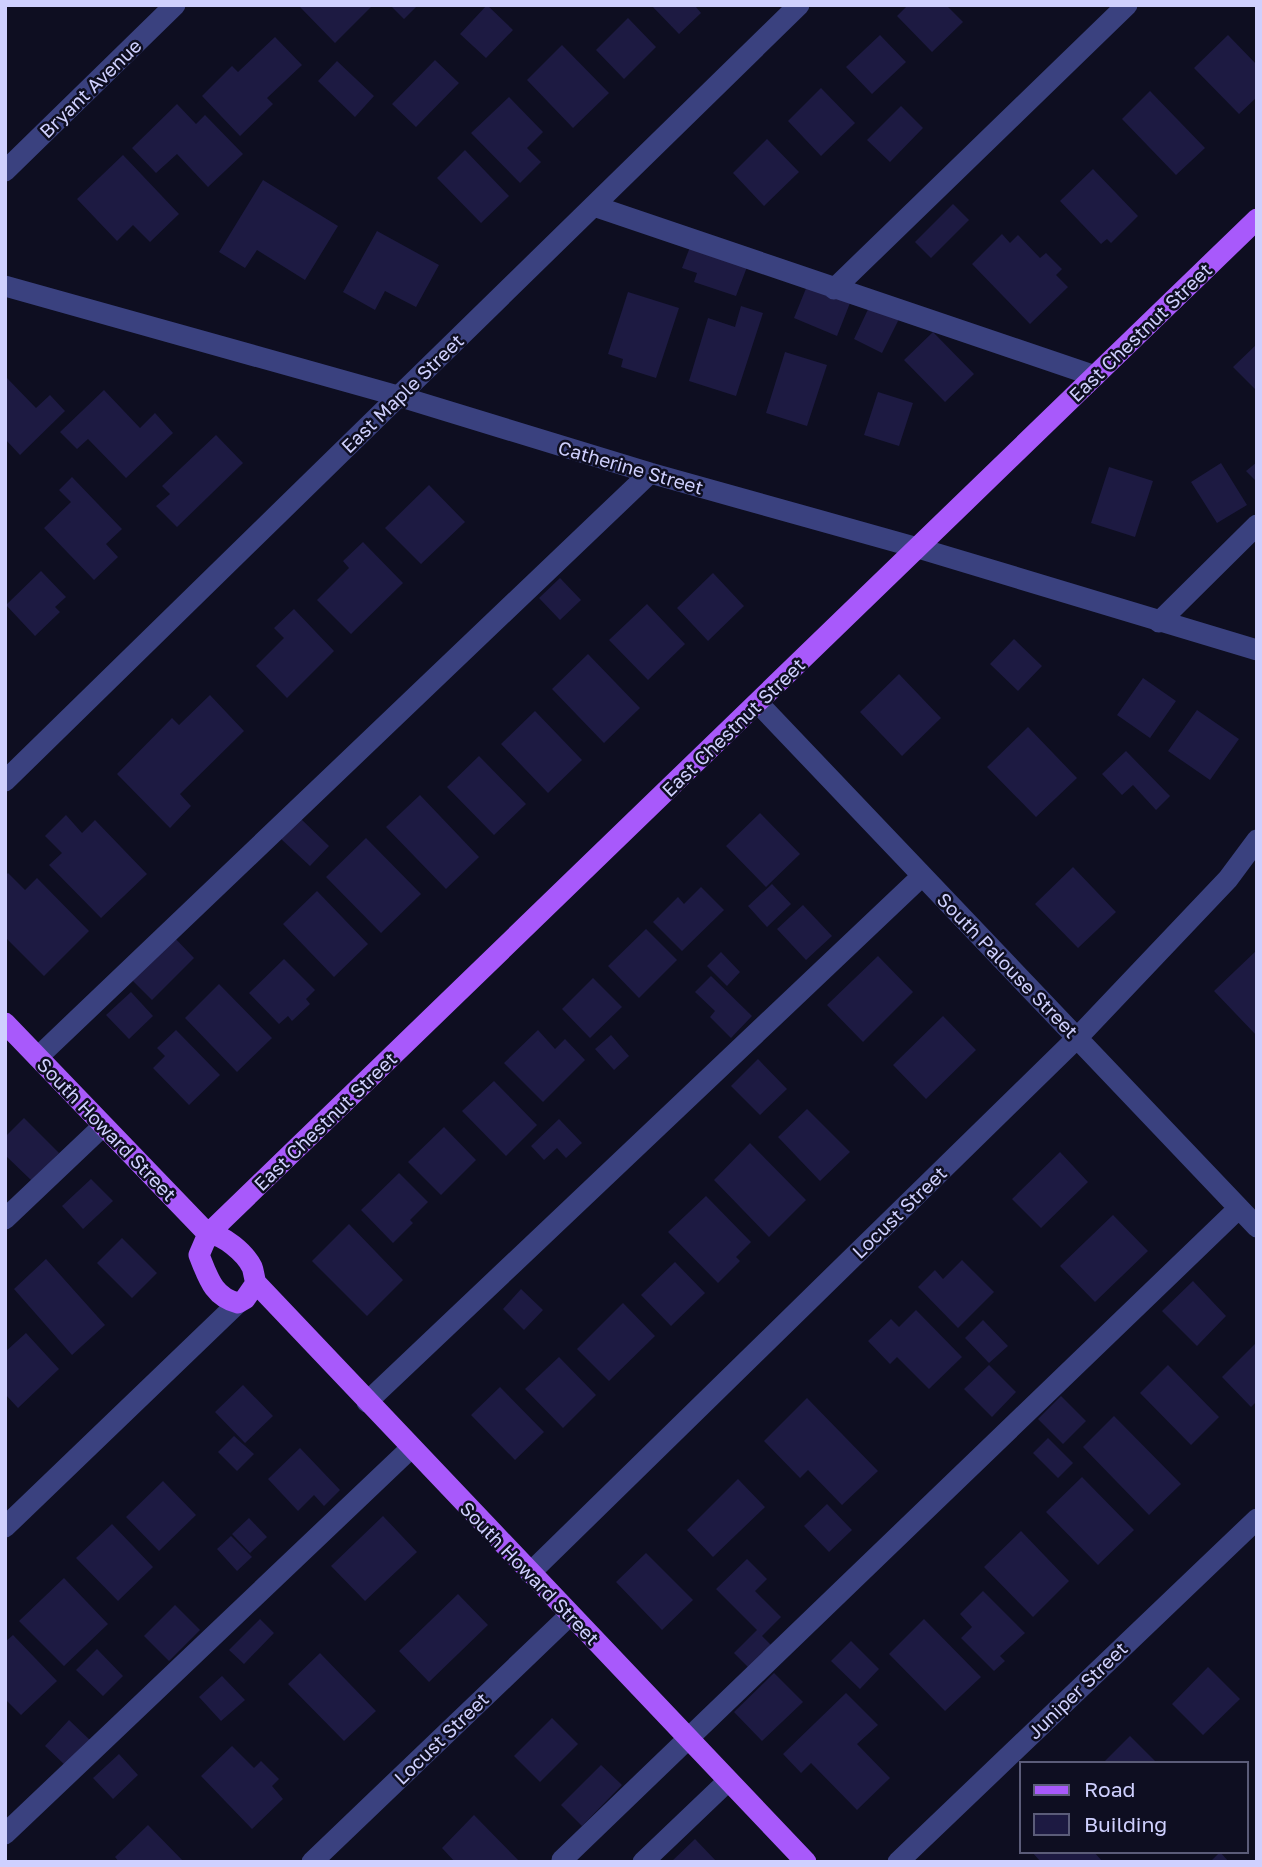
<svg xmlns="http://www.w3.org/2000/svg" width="1262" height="1867" font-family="'Golos Text',sans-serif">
<rect width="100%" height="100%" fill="#0e0e21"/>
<path fill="#1d1a42" d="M302,5H373L335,43L300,7Z
M390,5H418L404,19Z
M487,5L513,30L486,58L460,34Z
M651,5H698L696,7L701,13L679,34Z
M908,5H946L963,22L932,52L897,16Z
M628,18L656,47L624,79L596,50Z
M880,35L906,62L872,94L846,67Z
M1228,35L1257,65V97L1239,114L1194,68Z
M275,37L302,65L267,98L273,104L240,136L202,96L232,66L238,72Z
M562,45L609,93L573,128L527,80Z
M435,60L459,83L416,127L392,104Z
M337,61L374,96L355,117L318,81Z
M821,88L855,123L821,156L788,121Z
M1150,91L1205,148L1176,175L1122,119Z
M509,97L543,132L527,148L541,162L520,183L471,133Z
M177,104L196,124L205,115L243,154L208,187L177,154L156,173L132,148Z
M901,106L923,128L890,162L867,140Z
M767,139L799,172L764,206L733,173Z
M465,150L509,196L481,223L437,178Z
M123,155L179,214L150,242L133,225L117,241L77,199Z
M1093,169L1138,216L1111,243L1107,239L1101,244L1060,201Z
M263,180L338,226L305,280L257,250L245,268L219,252Z
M953,204L969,220L931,258L915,242Z
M377,231L439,265L416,307L385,291L375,310L343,292Z
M1002,234L1010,243L1018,235L1040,258L1046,253L1062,269L1056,275L1068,287L1030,324L972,264Z
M690,247L747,267L736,296L694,282L697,273L682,268Z
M809,281L852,298L837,336L794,318Z
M628,292L679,308L656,378L621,367L623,359L608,354Z
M871,303L900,317L882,353L854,339Z
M741,306L763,313L736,396L689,381L708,318L735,327Z
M933,332L974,374L945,402L904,360Z
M1257,344V391L1233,367Z
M785,352L827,365L807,426L766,413Z
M5,376L36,408L50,395L65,411L20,455L5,439Z
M104,390L140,428L155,413L173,433L126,478L88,439L77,449L60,432Z
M878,392L913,403L899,446L864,435Z
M216,435L243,463L177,527L156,506L170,494L162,486Z
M1257,462V482L1246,471Z
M1221,463L1247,505L1217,523L1191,482Z
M1109,467L1153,481L1135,537L1091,523Z
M72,477L122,529L106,544L118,557L94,580L44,528L71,502L59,490Z
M429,485L465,522L421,564L385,528Z
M363,542L403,583L351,634L317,600L349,568L343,561Z
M41,571L66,597L55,607L60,612L35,636L6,605Z
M713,573L744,606L708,641L677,608Z
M560,578L581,600L560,620L539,598Z
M647,604L685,644L648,680L609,640Z
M294,609L334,651L287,698L256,666L284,638L274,628Z
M1014,639L1042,666L1018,691L990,664Z
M588,654L640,708L604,743L552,689Z
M899,674L941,718L902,756L860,712Z
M1143,678L1176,701L1150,738L1117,715Z
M210,695L244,731L180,794L191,806L170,828L117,774L172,718L179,725Z
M1197,710L1239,739L1210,780L1168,751Z
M535,711L582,760L548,793L501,744Z
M1028,727L1077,778L1036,817L987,767Z
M1126,751L1170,796L1156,810L1133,785L1122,795L1102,774Z
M479,756L526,804L494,835L447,787Z
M420,795L479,857L446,889L386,827Z
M760,813L800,854L766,887L726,846Z
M66,815L82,833L95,820L147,874L101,918L49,865L62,853L45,836Z
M300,818L329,846L310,866L280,838Z
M366,838L421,894L381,933L326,877Z
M1073,867L1116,912L1078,948L1035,904Z
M8,873L25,890L37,878L89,931L44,976L5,937V876Z
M772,884L791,904L767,927L748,906Z
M701,887L724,910L682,951L653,922L678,897L684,904Z
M317,891L368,944L334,977L283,924Z
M803,905L832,936L806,960L777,929Z
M646,929L677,960L639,998L608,966Z
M170,933L194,958L152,1000L128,976Z
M1257,950V1036L1214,991Z
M721,952L740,972L727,986L707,966Z
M878,956L913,992L863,1042L827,1005Z
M284,959L315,990L306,999L310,1004L292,1021L288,1016L279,1024L249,993Z
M711,976L752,1016L731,1038L710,1017L715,1011L695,992Z
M593,978L622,1007L590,1038L562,1009Z
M219,984L272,1038L237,1072L185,1018Z
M131,992L153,1016L129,1039L106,1015Z
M943,1016L976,1050L926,1099L893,1065Z
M176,1030L220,1075L189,1105L153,1068L165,1056L157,1048Z
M538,1030L555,1049L565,1039L585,1060L543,1102L504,1063Z
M611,1035L629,1056L614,1070L595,1049Z
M758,1059L787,1089L760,1115L731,1086Z
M494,1081L537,1125L506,1156L462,1111Z
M807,1109L850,1152L820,1181L778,1137Z
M24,1118L59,1153L32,1181L5,1155V1137Z
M559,1119L582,1143L566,1158L557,1148L544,1160L531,1146Z
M444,1127L476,1160L441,1195L408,1162Z
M750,1143L806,1200L769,1237L714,1180Z
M1060,1152L1088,1182L1041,1228L1012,1199Z
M399,1173L428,1202L410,1220L413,1223L393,1243L361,1210Z
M91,1179L113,1201L83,1229L62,1206Z
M706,1196L751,1242L736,1257L740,1261L718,1283L668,1232Z
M1113,1215L1148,1251L1095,1302L1060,1266Z
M349,1224L403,1280L367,1316L312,1261Z
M122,1238L157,1273L132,1298L97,1263Z
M46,1259L105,1325L72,1355L14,1289Z
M962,1260L994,1292L958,1328L918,1287L935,1270L943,1279Z
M675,1262L705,1293L671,1326L641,1295Z
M1193,1281L1226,1316L1197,1346L1162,1311Z
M521,1289L543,1310L524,1330L503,1309Z
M623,1303L655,1336L609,1381L577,1349Z
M916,1310L962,1357L929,1389L897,1357L890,1364L868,1341L891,1319L899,1327Z
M983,1320L1008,1346L989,1363L965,1338Z
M26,1333L59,1369L18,1408L5,1394V1352Z
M1257,1342V1401L1251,1407L1222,1377Z
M559,1357L596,1395L563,1428L525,1389Z
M989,1365L1016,1392L992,1417L964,1389Z
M1168,1365L1219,1417L1191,1445L1140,1393Z
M243,1385L273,1416L245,1443L215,1412Z
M500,1387L544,1432L515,1460L471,1415Z
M1061,1396L1086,1421L1063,1444L1038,1419Z
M807,1398L878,1471L842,1505L808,1470L800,1478L764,1441Z
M1114,1416L1181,1484L1149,1515L1083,1447Z
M234,1436L254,1454L237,1471L218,1452Z
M1048,1438L1073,1463L1058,1478L1033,1453Z
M300,1448L340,1490L324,1506L314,1495L298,1511L268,1479Z
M1082,1477L1134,1530L1098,1565L1046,1512Z
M738,1479L765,1507L713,1557L687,1530Z
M163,1481L196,1515L159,1551L126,1517Z
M827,1504L852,1530L829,1552L804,1526Z
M383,1516L417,1552L365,1601L331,1566Z
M249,1518L267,1537L250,1553L232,1534Z
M112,1524L153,1567L118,1601L76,1558Z
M1021,1531L1069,1581L1033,1617L984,1567Z
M231,1536L252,1557L237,1571L217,1549Z
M646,1553L693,1600L662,1630L616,1582Z
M747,1559L767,1579L755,1591L781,1617L762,1636L772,1646L750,1669L734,1653L757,1630L716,1589Z
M64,1578L108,1624L64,1666L19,1621Z
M983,1591L1025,1633L1000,1656L1005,1661L994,1671L961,1638L972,1627L960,1614Z
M458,1594L488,1625L429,1682L399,1651Z
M175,1605L200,1630L169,1661L144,1636Z
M260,1619L274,1633L244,1664L229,1650Z
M924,1619L981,1677L945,1711L889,1654Z
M13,1635L57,1681L21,1715L5,1699V1642Z
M851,1641L879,1669L860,1689L831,1661Z
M97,1649L123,1676L103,1696L76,1670Z
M320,1653L376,1711L344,1741L288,1684Z
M1208,1667L1240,1699L1203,1735L1172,1704Z
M774,1673L803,1702L762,1741L734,1712Z
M222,1676L245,1700L221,1721L199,1697Z
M846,1693L878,1725L857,1744L890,1778L857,1810L811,1763L801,1773L783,1754Z
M552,1718L578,1744L540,1782L514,1756Z
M69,1720L92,1742L67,1767L45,1746Z
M1130,1736L1158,1764H1102Z
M232,1746L254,1768L261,1761L279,1779L272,1786L283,1799L252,1829L201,1776Z
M119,1754L138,1775L113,1799L93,1778Z
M601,1765L622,1785L582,1826L561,1805Z
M474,1815L520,1862H455L442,1848Z
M148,1825L184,1862H119L115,1857Z
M695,1839L717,1862H671Z
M1031,1851H1093L1103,1862H1041Z
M1220,1852L1229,1862H1210Z"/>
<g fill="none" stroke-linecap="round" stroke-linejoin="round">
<path stroke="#3a417f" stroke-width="21" d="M5,171L175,5
M594,206L1095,376
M5,286L398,396L650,473L918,548L1257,650
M834,289L1127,5
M1159,622L1257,525
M758,703L1257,1227
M5,781L799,5
M38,1057L650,473
M5,1219L103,1126
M367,1402L922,876
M5,1527L238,1303
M530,1573L1078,1037L1228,879L1257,840
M5,1834L411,1448
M312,1862L570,1615
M564,1862L562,1860L1239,1208
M643,1862L728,1781
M898,1862L1257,1519"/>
<path stroke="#a859fb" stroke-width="21" d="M5,1023L208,1234
M208,1234C223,1234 245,1253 252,1267C254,1272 254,1278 256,1283L245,1299L238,1303C213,1297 208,1277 199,1255L208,1234L1257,219
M256,1283L806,1862"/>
</g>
<g text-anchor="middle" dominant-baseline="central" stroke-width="5" stroke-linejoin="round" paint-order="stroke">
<g font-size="19" fill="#cfd0fe" stroke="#0e0e21">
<text transform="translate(90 88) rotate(-44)">Bryant Avenue</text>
<text transform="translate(1140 332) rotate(-44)">East Chestnut Street</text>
<text transform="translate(402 393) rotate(-44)">East Maple Street</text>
<text transform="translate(631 467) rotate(16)">Catherine Street</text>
<text transform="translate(733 727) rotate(-44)">East Chestnut Street</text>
<text transform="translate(1008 965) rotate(46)">South Palouse Street</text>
<text transform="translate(325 1121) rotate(-44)">East Chestnut Street</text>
<text transform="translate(107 1129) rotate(46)">South Howard Street</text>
<text transform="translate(899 1212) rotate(-44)">Locust Street</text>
<text transform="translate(530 1573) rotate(46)">South Howard Street</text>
<text transform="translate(1077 1690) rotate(-44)">Juniper Street</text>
<text transform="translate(441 1738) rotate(-44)">Locust Street</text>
</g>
</g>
<rect width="1262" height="1867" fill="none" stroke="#cfd0fe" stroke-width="14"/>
<rect x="1020" y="1762" width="228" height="91" fill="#0e0e21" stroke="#5b5c79" stroke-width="2"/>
<rect x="1034" y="1785" width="35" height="10" fill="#a859fb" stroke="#5b5c79" stroke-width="2"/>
<text x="1084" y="1797" font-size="21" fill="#cfd0fe">Road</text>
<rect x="1034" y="1814" width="35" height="21" fill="#1d1a42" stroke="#5b5c79" stroke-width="2"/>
<text x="1084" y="1832" font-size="21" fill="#cfd0fe">Building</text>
</svg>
